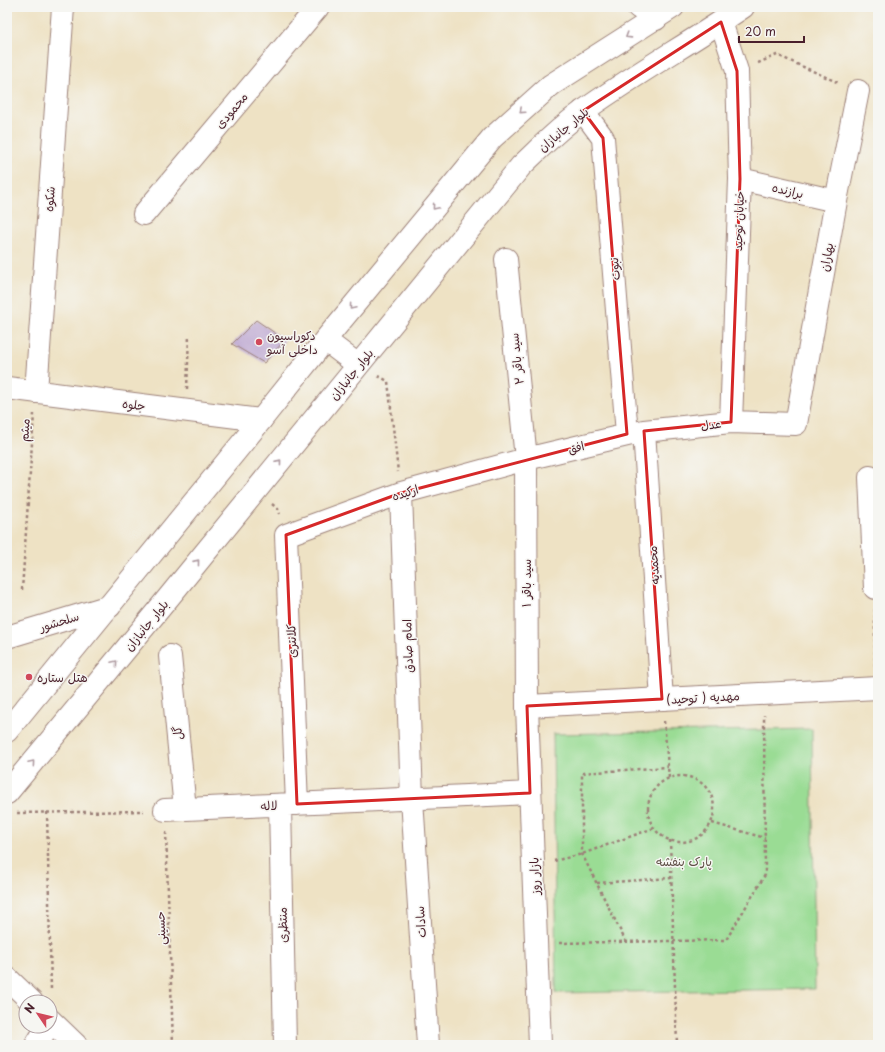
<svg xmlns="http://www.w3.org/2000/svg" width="885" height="1052" font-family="'Playpen Sans','Playpen Sans Arabic',sans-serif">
<rect width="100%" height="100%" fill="#f6f6f2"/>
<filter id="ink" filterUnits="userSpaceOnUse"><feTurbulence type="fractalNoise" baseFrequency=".025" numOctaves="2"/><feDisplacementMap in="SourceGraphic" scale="8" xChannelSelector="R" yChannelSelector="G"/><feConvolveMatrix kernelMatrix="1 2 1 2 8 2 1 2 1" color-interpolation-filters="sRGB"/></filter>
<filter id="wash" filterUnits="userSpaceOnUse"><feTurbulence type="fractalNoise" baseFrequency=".012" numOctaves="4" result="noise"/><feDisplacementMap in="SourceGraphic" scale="16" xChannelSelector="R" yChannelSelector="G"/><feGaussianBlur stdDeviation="0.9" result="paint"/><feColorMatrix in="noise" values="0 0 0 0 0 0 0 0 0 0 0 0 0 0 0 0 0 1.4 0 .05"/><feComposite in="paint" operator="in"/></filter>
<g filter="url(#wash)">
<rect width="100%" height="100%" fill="#eee2c4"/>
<path fill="#9adc94" stroke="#727e60" d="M812,729L815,989L556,993L553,734Z"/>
<g id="blocks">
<path fill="#c0abd3" d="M256,320L285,340L264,363L232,344Z"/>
</g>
</g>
<g filter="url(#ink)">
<use href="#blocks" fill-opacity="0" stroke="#9c8078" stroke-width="1"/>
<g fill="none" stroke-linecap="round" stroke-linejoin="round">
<g stroke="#9c8078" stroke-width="24">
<path id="minor" d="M721,22L737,71L740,179L731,422
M583,111L603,138L627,434
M740,179L836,201
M144,214L318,7
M506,259L526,459L527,706L540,1045
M7,388L261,420
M36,392L63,7
M644,431L662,699
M870,477L875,588H878
M401,493L412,799L428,1045
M170,656L185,809
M297,804L286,535L401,493L526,459L644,431L731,422L796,424L836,201L858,91
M280,805L285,1045
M165,810L530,793
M36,1045L48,1026"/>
</g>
<g stroke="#9c8078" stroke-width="24">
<path id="tertiary" d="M638,7L656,19
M7,637L110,606
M527,706L878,688
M7,978L32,1002
M50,1020L76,1045"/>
</g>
<g stroke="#9c8078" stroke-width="24">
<path id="primary" d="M325,340L358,365
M7,731L261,420L325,340L492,138L551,85L673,7
M7,793L164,603L521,166C539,149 557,130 578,115C631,76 689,44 743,7"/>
</g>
<path stroke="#9c8078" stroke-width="2.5" stroke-dasharray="3 3" stroke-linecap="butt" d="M758,63L777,55L839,83
M378,376L388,381L398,472
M187,389L189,335
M272,504L278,509L280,514
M22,590L34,414
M875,609V666
M664,721L669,778
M648 809a33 33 0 1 1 66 0a33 33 0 1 1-66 0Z
M47,812L51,990
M17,813L144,811
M712,823L765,838
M166,832L173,1045
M670,840L677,1045
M554,861L582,854L654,828
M597,883L671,878
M626,942L582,854V773L668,767
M559,943L726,940L765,875L764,715"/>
<use href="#minor" stroke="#fff" stroke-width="22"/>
<use href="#tertiary" stroke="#fff" stroke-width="22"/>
<use href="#primary" stroke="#fff" stroke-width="22"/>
</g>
<defs><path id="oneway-chevron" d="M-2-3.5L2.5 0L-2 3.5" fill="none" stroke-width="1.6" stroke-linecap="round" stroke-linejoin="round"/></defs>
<g stroke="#ae9aa0">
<use href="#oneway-chevron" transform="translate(628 36) rotate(148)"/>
<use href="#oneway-chevron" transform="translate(522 111) rotate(138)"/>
<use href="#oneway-chevron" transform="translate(435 207) rotate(130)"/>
<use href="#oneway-chevron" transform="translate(352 307) rotate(130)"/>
<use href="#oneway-chevron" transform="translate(279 462) rotate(-51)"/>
<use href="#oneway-chevron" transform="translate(197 562) rotate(-51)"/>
<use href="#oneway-chevron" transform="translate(115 663) rotate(-50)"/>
<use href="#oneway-chevron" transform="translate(32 763) rotate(-50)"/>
</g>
</g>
<path fill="none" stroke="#d62828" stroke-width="3" stroke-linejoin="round" d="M721,22L737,71L740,179L731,422L644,431L662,699L527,706L530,793L297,804L286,535L401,493L627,434L603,138L583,111Z"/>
<g fill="#d1495b" stroke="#f6f6f2" stroke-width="1.5">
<circle cx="259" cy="342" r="4"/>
<circle cx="29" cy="677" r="4"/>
</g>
<g text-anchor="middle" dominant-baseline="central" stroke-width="3" stroke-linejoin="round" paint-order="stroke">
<g font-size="12" fill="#4a1f2b" stroke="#f6f6f2">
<text transform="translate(231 110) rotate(-50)">محمودی</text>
<text transform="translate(563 129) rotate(-40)">بلوار جانبازان</text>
<text transform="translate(788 190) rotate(13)">برازنده</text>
<text transform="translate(49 199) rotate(-86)">شکوه</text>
<text transform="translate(738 221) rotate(-88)">خیابان توحید</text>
<text transform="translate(826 257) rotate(-80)">بهاران</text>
<text transform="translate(614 269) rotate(-95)">نبوت</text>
<text transform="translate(516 359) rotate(-96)">سید باقر ۲</text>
<text transform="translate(351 374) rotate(-51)">بلوار جانبازان</text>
<text transform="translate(134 404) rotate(7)">جلوه</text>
<text transform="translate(711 424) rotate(-6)">عدل</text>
<text transform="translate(24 430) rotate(-86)">میثم</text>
<text transform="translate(576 447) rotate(-14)">افق</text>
<text transform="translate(405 492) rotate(-17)">ارکیده</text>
<text transform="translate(653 565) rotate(-94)">محمدیه</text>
<text transform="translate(526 583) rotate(-90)">سید باقر ۱</text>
<text transform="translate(59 621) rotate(-17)">سلحشور</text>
<text transform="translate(146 625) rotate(-51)">بلوار جانبازان</text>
<text transform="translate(291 641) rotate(-92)">کلانتری</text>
<text transform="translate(407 646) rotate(-92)">امام صادق</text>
<text transform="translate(703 697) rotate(-3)">مهدیه ( توحید)</text>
<text transform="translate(177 733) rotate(-95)">گل</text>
<text transform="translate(269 805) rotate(-3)">لاله</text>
<text transform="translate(534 876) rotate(-92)">بازار روز</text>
<text transform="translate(420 922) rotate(-94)">سادات</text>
<text transform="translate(282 925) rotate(-91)">منتظری</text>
<text transform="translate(160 928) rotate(-92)">حسینی</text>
</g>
<g font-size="12" fill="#4a1f2b" stroke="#f6f6f2" text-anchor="start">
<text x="267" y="335">دکوراسیون<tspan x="267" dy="14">داخلی آسو</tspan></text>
<text x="37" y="677">هتل ستاره</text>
</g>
<g font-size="12" fill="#5e4e45" stroke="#f6f6f2">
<text x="684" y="861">پارک بنفشه</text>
</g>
</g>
<rect width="885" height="1052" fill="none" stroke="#f6f6f2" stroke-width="24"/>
<g transform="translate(38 1014) rotate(305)"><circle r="19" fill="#f6f6f2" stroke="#b1a0a2"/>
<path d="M0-3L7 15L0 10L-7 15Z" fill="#d1495b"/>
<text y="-6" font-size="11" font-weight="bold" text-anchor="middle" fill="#4a1f2b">N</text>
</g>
<path d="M739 36v6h65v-6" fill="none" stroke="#4a1f2b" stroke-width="2"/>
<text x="745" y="36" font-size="12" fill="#4a1f2b" stroke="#f6f6f2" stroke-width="3" paint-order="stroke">20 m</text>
</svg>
